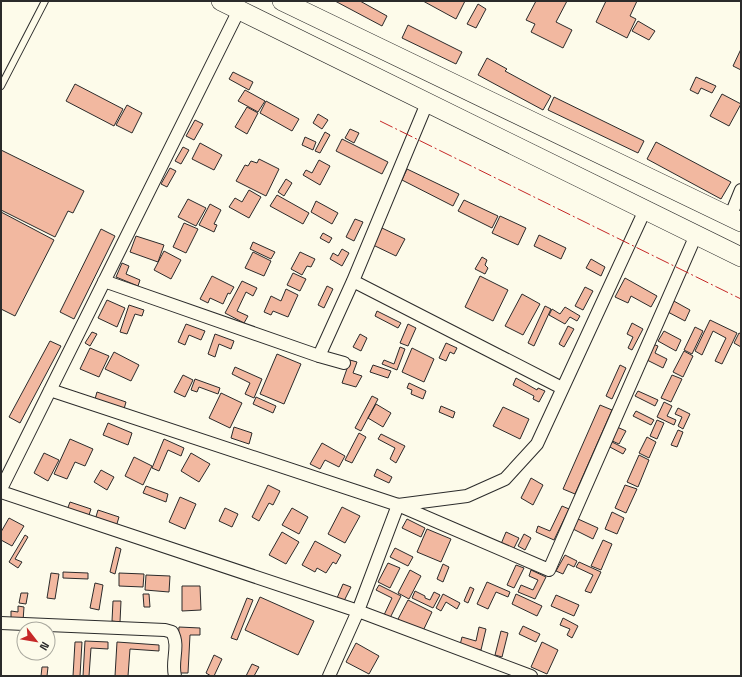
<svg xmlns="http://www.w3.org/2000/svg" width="742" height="677" font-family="'Space Grotesk',sans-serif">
<rect width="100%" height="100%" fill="#fdfbea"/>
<path fill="#f2b8a0" stroke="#2b2b2b" d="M335,1H360L387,16L382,26Z
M423,1H465L456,19Z
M536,1H567L556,22L572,30L563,48L531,32L535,24L526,20Z
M606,1H637L630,16L636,19L627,38L596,22Z
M478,4L486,9L476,28L467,24Z
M638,21L655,31L649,40L632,31Z
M408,25L462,52L456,64L402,38Z
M741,49V70L733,66Z
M487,58L507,69L505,71L551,96L543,110L478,75Z
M233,72L253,82L249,90L229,79Z
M696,77L716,86L712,93L701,88L698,94L690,90Z
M75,84L123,109L114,126L66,101Z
M245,90L265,101L258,112L238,101Z
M722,94L741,104L729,126L710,116Z
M554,97L644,141L638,153L548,110Z
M266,101L299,119L292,131L260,113Z
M127,105L142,113L132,133L116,125Z
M247,107L258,113L247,134L235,127Z
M318,114L328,120L322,129L313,123Z
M195,120L203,124L194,140L186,136Z
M350,129L359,133L354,143L345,138Z
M325,132L330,135L320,153L315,151Z
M305,137L316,142L313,150L302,145Z
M342,139L388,162L382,174L336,151Z
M656,142L731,182L721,199L647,159Z
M200,143L222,155L214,170L192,159Z
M183,147L189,150L181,164L175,161Z
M1,150L84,191L73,213L68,211L55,237L1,210Z
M259,159L279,169L266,196L236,181L245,165L248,166L251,161L257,163Z
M319,160L330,166L320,185L303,175L306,170L312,173Z
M170,168L176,171L167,187L161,184Z
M407,169L459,194L453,206L402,180Z
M286,179L292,183L284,196L278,192Z
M249,190L261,197L249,218L229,207L235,198L242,202Z
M277,195L309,213L303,224L270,206Z
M188,199L206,208L196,226L178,217Z
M464,200L498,216L492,228L458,211Z
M316,201L338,213L332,224L311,212Z
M210,204L221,210L214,224L217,225L214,232L199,225Z
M1,212L54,240L15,316L1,309Z
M500,216L526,228L518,245L492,233Z
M355,219L363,222L354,241L346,237Z
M184,223L198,229L186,253L173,247Z
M382,228L405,239L396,256L373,245Z
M101,229L115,236L74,319L60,312Z
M323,233L332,238L329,243L320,238Z
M539,235L566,248L561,259L534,246Z
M136,236L164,245L158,262L130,252Z
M253,242L275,252L271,259L250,249Z
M342,249L349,253L342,266L330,259L333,253L338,256Z
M164,251L181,260L171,279L154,270Z
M253,252L271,261L264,276L245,268Z
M300,252L315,259L311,267L307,266L302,275L291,269Z
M482,257L487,260L485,265L488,268L485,274L475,269Z
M591,259L605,267L601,276L586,268Z
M122,263L129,266L126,274L140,280L138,286L116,277Z
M293,273L306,279L300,291L287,285Z
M212,276L234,287L230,294L228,293L223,304L210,298L208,303L200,299Z
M480,276L508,290L493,321L465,307Z
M625,278L657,296L651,307L631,296L628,303L615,297Z
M242,281L257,288L253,296L246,292L237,311L248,316L244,323L225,313Z
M327,286L333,289L324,308L318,305Z
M585,287L593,291L583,310L575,306Z
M286,289L298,295L288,317L273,311L271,315L264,312L271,296L281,301Z
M522,294L540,304L523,335L505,326Z
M107,300L125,308L117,327L98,318Z
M672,300L690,310L685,321L666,311Z
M129,305L144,310L142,316L135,314L127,334L120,332Z
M545,306L551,309L534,346L528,343Z
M565,307L580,316L577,321L570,317L565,324L549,315L552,309L560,314Z
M377,311L401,323L398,328L375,316Z
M710,320L737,333L722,364L715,361L726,338L713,331L702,355L695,351Z
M632,323L643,329L632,350L628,348L633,337L627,334Z
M186,324L205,331L201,340L189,335L185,345L178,342Z
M408,324L416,328L408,346L400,343Z
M568,326L574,329L564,347L559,344Z
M695,327L703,331L692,354L684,350Z
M664,331L681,340L676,351L658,341Z
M92,332L97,334L90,346L85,343Z
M739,333L741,334V347L734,343Z
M215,334L234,341L231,349L219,344L215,357L208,354Z
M360,334L367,338L361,351L353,347Z
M50,341L61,346L20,423L9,417Z
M446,343L457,348L454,354L450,352L446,361L439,358Z
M650,343L658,346L655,353L667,359L663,368L643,358Z
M400,347L405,349L397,370L382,364L384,360L394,364Z
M90,348L109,356L99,377L80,369Z
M412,348L434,359L424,382L402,372Z
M684,351L693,356L683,377L673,372Z
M114,352L139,365L131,381L105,369Z
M277,354L301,364L284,404L260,394Z
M350,360L357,362L353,373L362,376L356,387L342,383Z
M373,365L391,371L388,378L370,372Z
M620,365L626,368L612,399L606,396Z
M235,367L262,379L254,398L245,394L250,383L232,374Z
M183,375L193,380L185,397L174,392Z
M672,375L682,379L671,402L661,398Z
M516,378L537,390L538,388L545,391L539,402L533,399L534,396L513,385Z
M195,379L220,388L218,394L199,387L197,392L191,390Z
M409,383L426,391L423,399L411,394L412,390L407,388Z
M638,391L658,400L655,406L635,396Z
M97,392L126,402L124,409L95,399Z
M221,393L242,403L230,428L209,418Z
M372,396L378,399L361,431L355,428Z
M256,397L276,406L273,413L253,404Z
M664,402L672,406L667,416L676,420L674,425L657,417Z
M376,404L391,413L383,427L368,418Z
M600,405L612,410L575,494L563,489Z
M441,406L455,412L453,418L439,412Z
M503,407L529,419L520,439L493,426Z
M678,408L690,414L683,429L678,426L682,417L675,414Z
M636,411L654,420L651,425L633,416Z
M657,420L664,423L657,439L650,436Z
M108,423L132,433L128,445L103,435Z
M234,427L252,433L249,444L231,438Z
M617,427L626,431L619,444L610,440Z
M678,430L683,432L677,447L671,445Z
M359,433L366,437L352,463L345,460Z
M381,434L405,446L396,463L390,459L395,448L378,439Z
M647,437L656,442L649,458L639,453Z
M70,439L93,449L85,466L75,462L67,479L54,474Z
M164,439L184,448L181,456L168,450L159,471L152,468Z
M610,441L626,449L623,454L608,446Z
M322,443L345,456L339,467L325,460L320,469L310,464Z
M44,453L59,460L48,481L34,473Z
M191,453L210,464L199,482L181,471Z
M639,455L649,460L638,487L627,482Z
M134,457L152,466L143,485L125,476Z
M377,469L392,477L389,483L374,476Z
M101,470L114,477L107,490L94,482Z
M531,478L543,485L533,505L521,498Z
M268,485L280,491L273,505L269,503L259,521L252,517Z
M625,485L637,489L626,513L615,508Z
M146,486L168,494L166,502L143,493Z
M180,497L196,504L185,529L169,522Z
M70,502L91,509L88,518L67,510Z
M562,506L569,509L554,540L536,532L538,526L550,531Z
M342,507L360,516L345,543L328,534Z
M225,508L238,514L232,527L219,521Z
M292,508L308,517L299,534L282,525Z
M98,510L119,517L116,527L95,520Z
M612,512L624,518L617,534L605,529Z
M9,518L24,526L12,546L1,540V532Z
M407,519L425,528L421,537L402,528Z
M578,519L598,528L593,539L573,529Z
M427,529L451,539L441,562L417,552Z
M282,532L299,542L286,564L269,555Z
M506,532L519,538L513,550L501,544Z
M524,534L531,538L525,550L518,546Z
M25,535L28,537L15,559L22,562L18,568L9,562Z
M603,540L612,544L601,570L591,566Z
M315,541L341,555L336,564L333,562L326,573L317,568L315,572L302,565Z
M116,547L121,549L115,574L110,572Z
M395,548L413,557L408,566L390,557Z
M565,555L577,561L574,567L568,564L563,574L556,571Z
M579,562L601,572L591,593L585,591L593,575L576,567Z
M388,563L400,568L390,588L378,582Z
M443,564L449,567L443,582L437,579Z
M516,565L524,568L514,588L507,585Z
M410,570L421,576L409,599L398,593Z
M531,570L546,577L535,599L518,592L521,585L533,590L538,580L529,576Z
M63,572L88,573V579L63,578Z
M51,573L59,574L55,599L47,598Z
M119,573L144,574L143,587L119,586Z
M146,575L170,576L169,592L145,590Z
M487,582L510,592L508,597L496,592L488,609L477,604Z
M95,583L103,585L99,610L90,608Z
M343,584L351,587L344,601L337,598Z
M379,585L401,596L390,618L384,615L392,598L376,590Z
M182,586H200L201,610L182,611Z
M470,587L474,589L468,603L464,601Z
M415,591L425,596V598L430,600L434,592L440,595L433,608L412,598Z
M21,593H28L26,604L19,603Z
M143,594H149L150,607H144Z
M443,594L460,603L457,609L446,602L441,611L436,608Z
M516,594L542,606L537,616L512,604Z
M556,595L579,605L574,616L551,606Z
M260,597L314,621L298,655L245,630Z
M247,598L253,600L237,640L231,638Z
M408,600L432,612L422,633L397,621Z
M113,601H121L120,622L112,621Z
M18,606L24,607L23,621L11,620V611L18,612Z
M563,618L578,626L572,638L567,635L570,629L560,625Z
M523,626L540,634L536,642L519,634Z
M179,627L200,628V635H190L188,673H176Z
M479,627L486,629L481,650L460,645L462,637L476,641Z
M501,631L508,633L502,657L495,655Z
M85,641L108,642V649L91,648L89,676H83Z
M75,642H82L80,676H73Z
M117,642L159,645V651L130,649L128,676H115Z
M542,642L558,650L547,674L531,667Z
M356,643L379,656L369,674L346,662Z
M214,655L222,659L214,676H211L206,673Z
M252,664L259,667L254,676H246Z
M42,667H48L47,676H41Z"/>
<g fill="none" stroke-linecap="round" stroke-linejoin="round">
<g stroke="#2b2b2b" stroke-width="8">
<path id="service" d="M1,86L45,1"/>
</g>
<g stroke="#2b2b2b" stroke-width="14">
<path id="minor" d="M730,217L741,190
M104,281L319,356L344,363
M353,281L562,388
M319,356L353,281L427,103
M50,390L398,505L549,570L696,235
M1,489L239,10
M1,492L358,611L531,676
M1,623L165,630L172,632C180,646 171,661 175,676
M329,676L358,611L398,505L467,496L505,479L537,444L645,210"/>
</g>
<g stroke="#2b2b2b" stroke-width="20">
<path id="primary" d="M221,1L741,257
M282,1L741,222"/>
</g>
<use href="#service" stroke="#fdfbea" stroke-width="6"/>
<use href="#minor" stroke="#fdfbea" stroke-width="12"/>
<use href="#primary" stroke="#fdfbea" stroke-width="19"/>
<path stroke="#c62828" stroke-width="1" stroke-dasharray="14 3 2 3" stroke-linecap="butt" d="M380,121L741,299"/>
</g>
<rect width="742" height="677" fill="none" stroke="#2b2b2b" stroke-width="4"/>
<g transform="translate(36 641) rotate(121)"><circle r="19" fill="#fdfbea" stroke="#a9a89e"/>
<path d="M0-3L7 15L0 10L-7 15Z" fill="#c62828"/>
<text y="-6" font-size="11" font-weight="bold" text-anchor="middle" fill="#2b2b2b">N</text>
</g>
</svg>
